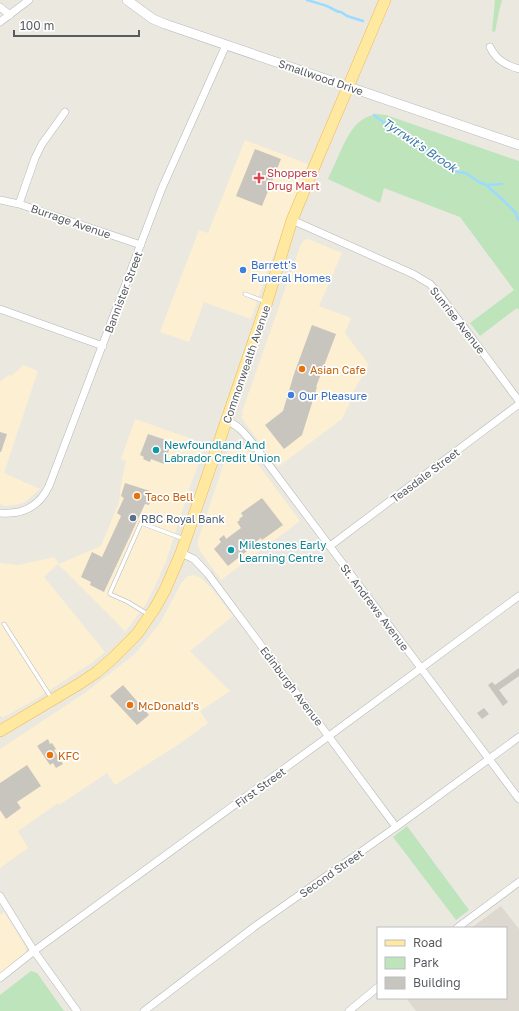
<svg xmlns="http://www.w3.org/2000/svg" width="519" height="1011" font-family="'Golos Text',sans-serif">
<rect width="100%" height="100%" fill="#ebe8df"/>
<path fill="#fdf0d2" d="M245,140L308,164L273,256L251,319L204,302L189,342L160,332L199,230L208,233Z
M308,239L342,253L319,306L351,318L345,333L369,365L350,397L351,400L342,419L278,467L245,423L241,416H243L242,412L301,244L304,240Z
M23,365L38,371L4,473L40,489L25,502L16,505L6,506L0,504V382L9,375L11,376L22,367Z
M135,419L206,444L192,481L166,561L156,584L146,604L125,632L119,625L58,564L44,577L105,652L93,662L36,699L8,715L3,717L0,716V563L18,565L54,557L59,564L101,546L119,502L120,490L126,461L121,459Z
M237,445L243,447L248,451L300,521L221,580L200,551L198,546V540L228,451L233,446Z
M194,575L201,578L213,590L233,616L190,651L230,691L200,711L208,723L179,744L115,785L107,773L59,805L58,803L18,831L28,848L0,868V749L82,695L135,654L160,623L182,582L188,576Z
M4,912L25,946L26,951V953L0,976V915Z"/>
<path fill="#ddd9d0" d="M501,906L519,929V1011H416L406,998H506V928H471Z"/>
<path fill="#bee4bb" d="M495,0H502L499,11L495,32L492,31Z
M377,114L386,115L519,161V310L517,308L480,336L470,323L514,290L460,217L384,188L380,203L328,179C332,169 337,160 341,150C350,132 356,118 377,114Z
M407,826L469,910L456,920L393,837Z
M31,971L37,973L64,1011H0V995Z"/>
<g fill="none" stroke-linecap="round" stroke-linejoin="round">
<path stroke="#9cdbff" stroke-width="2.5" d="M307,0C314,2 322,4 329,7C334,9 335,12 341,12L347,16L363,21
M374,115L383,122L396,126L427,149L446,160L457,172L466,173L479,182L486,185L502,199L516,213L517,217L519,220
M486,185L502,184"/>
</g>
<path fill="#c8c4be" d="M255,149L281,159L262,206L236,196Z
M312,325L336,334L316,387H317L302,435L284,449L265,425L283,411L294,374Z
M0,432L7,434L1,452H0Z
M148,434L172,442L164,464L151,459L150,462L143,459L144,457L140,455Z
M125,483L153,492L149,505L145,504L104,592L90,585L91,582L81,577L92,552L102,557L121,516L117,513L124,498L121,496Z
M262,498L283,525L262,540L261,538L246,549L247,551L228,566L214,549L221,542L219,539L224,535L226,539L241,528L237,522L240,520L239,519L243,516L241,513Z
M519,668V676L499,690L508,702L503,706L488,685L492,682L495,685Z
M123,685L149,715L137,725L110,696Z
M484,708L489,714L482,719L477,713Z
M48,739L50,744L52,743L56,749L54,750L63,764L56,768L53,763L50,765L37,746Z
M27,765L41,786L17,802L21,808L6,819L0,810V783Z"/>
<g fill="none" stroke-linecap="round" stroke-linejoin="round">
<g stroke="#b2b6ba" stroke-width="4.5">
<path id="lane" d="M245,294L266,302
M149,615L128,602L110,594V593L141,523L184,539
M4,624L52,699"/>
</g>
<g stroke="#b2b6ba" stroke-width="8">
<path id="street" d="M0,7L10,15
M0,22L29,0
M490,47C496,60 506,65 519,69
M0,200L19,204L141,245
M19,204L35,158L42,144L65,112
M292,220L413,274L430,284L439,294L519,401
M0,309L103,346
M226,421C238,424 246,435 254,445L519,799
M0,513C22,515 39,507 49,486L162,188L226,45
M330,546L519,404
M181,553L194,559L208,574L396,827
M0,896L34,951L77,1011
M457,928L519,882
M0,978L34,951L329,736L519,596
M144,1011L254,927L396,827L519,737
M349,1011L378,987"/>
</g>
<g stroke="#b3b7bc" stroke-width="10">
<path id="secondary" d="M127,0L153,19L165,24L519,145"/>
</g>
<g stroke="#f0b953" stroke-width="12">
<path id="primary" d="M0,731L79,684L97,672L113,658L137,634L155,608L165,590L181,553L267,302L292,220L320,153L385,0"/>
</g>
<use href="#lane" stroke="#fff" stroke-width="3.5"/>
<use href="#street" stroke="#fff" stroke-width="7"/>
<use href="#secondary" stroke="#fff" stroke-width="9"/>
<use href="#primary" stroke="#ffe9a1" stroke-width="11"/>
</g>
<path fill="#e0444e" stroke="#fff" stroke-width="1.5" d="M257 172h4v4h4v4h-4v4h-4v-4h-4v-4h4z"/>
<g fill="#3f7fe0" stroke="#fff" stroke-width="1.5">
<circle cx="243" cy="270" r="4"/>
<circle cx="291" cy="395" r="4"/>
</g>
<g fill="#e8710a" stroke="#fff" stroke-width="1.5">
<circle cx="302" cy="369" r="4"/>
<circle cx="137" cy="496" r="4"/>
<circle cx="130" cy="705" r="4"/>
<circle cx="50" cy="755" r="4"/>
</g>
<g fill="#0f9aa8" stroke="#fff" stroke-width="1.5">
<circle cx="156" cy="450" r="4"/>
<circle cx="231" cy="550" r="4"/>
</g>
<circle fill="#5c6f8a" stroke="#fff" stroke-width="1.5" cx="133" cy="518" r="4"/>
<g text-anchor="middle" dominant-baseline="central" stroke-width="3.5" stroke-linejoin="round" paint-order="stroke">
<g font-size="11" fill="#585c60" stroke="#fff">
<text transform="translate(321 77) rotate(19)">Smallwood Drive</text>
<text transform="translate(71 221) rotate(19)">Burrage Avenue</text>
<text transform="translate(123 292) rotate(-69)">Bannister Street</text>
<text transform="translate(458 320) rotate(52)">Sunrise Avenue</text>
<text transform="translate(246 364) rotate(-71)">Commonwealth Avenue</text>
<text transform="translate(425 475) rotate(-37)">Teasdale Street</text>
<text transform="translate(375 607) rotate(53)">St. Andrews Avenue</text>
<text transform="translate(292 686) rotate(53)">Edinburgh Avenue</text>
<text transform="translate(260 787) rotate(-36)">First Street</text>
<text transform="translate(331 873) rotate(-35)">Second Street</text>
</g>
<g font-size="11" fill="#be3a42" stroke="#fff" text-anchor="start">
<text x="267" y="172">Shoppers<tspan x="267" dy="13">Drug Mart</tspan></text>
</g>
<g font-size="11" fill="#366cbe" stroke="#fff" text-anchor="start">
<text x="251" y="264">Barrett's<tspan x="251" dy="13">Funeral Homes</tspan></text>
<text x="299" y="395">Our Pleasure</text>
</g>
<g font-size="11" fill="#c56008" stroke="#fff" text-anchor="start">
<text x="310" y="369">Asian Cafe</text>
<text x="145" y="496">Taco Bell</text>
<text x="138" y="705">McDonald's</text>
<text x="58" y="755">KFC</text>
</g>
<g font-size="11" fill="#0d838f" stroke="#fff" text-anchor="start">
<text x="164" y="444">Newfoundland And<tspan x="164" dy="13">Labrador Credit Union</tspan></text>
<text x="239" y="544">Milestones Early<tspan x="239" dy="13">Learning Centre</tspan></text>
</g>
<g font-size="11" fill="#4e5e75" stroke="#fff" text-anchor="start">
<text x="141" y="518">RBC Royal Bank</text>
</g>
<g font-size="12" font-style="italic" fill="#3876a7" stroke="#fff">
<text transform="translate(420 145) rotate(34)">Tyrrwit's Brook</text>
</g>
</g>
<rect x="377" y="927" width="130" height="72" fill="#ffffff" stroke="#bcbebf"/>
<rect x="385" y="940" width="20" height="6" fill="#ffe9a1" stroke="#bcbebf"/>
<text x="413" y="947" font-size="12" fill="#585c60">Road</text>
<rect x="385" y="957" width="20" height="12" fill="#bee4bb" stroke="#bcbebf"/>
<text x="413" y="967" font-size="12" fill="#585c60">Park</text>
<rect x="385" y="977" width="20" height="12" fill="#c8c4be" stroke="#bcbebf"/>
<text x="413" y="987" font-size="12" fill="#585c60">Building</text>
<path d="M14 30v6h125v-6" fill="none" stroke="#585c60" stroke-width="2"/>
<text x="20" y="30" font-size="12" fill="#585c60" stroke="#ffffff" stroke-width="3" paint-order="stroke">100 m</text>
</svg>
